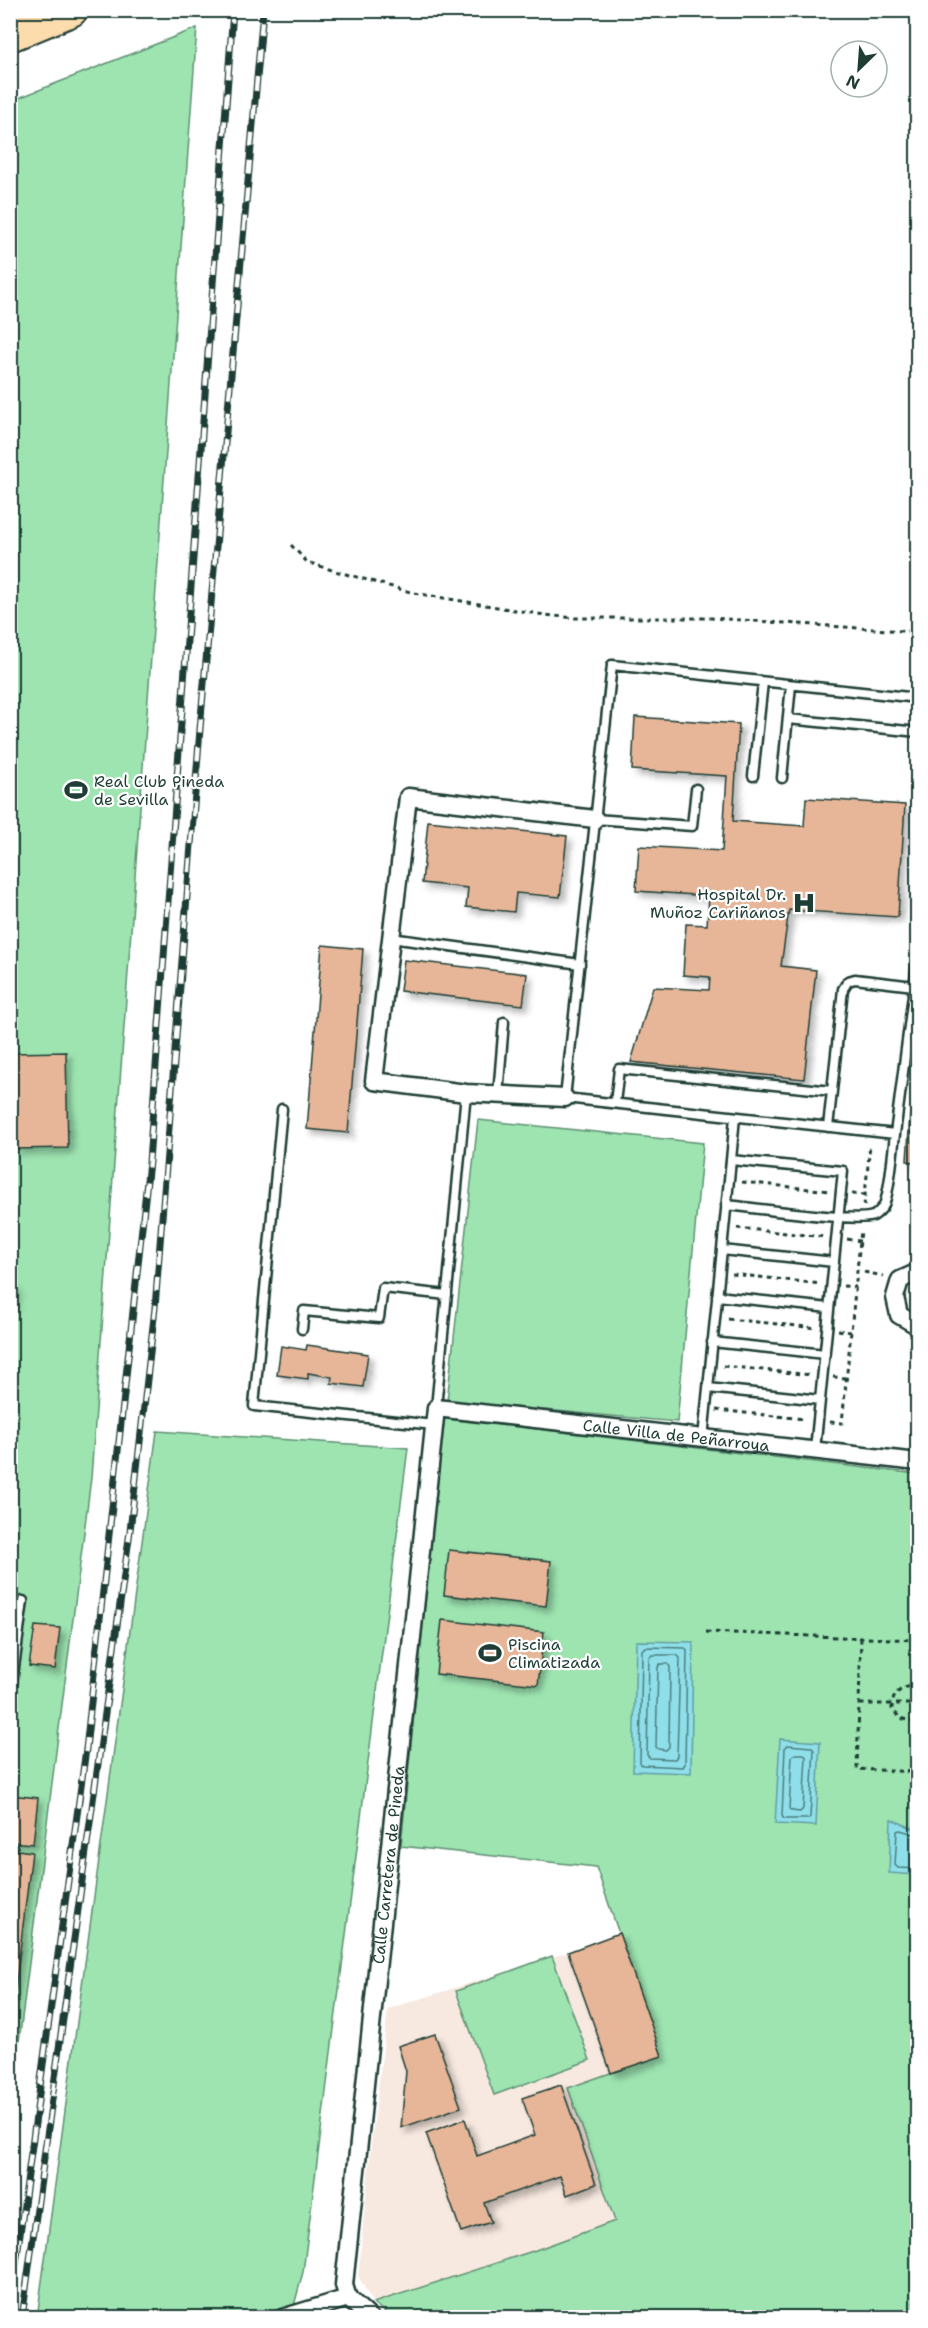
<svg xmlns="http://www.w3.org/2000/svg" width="928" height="2328" font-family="'Shantell Sans',sans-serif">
<defs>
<filter id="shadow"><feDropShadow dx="5" dy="5" stdDeviation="3" flood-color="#0004"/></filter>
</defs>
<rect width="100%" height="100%" fill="#fff"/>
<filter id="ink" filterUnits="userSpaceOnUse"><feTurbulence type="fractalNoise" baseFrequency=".0167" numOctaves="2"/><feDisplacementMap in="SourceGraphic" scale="12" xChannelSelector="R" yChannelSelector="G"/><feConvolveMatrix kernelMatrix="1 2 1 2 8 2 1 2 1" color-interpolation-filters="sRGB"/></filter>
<g filter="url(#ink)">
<path fill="#f8e9e0" d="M619,1933L662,2056L615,2221L533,2251L373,2303L358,2276L371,2145L388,2009L568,1952Z"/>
<path fill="#9de4b1" stroke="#5e9072" stroke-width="1.5" d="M197,28L91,1478L11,2104V101Z
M478,1120L703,1143L677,1422L447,1401Z
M443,1418L917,1474V2317L393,2318L373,2303L533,2251L615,2221L568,2088L661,2055L596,1867L401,1846Z
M157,1431L408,1448L303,2272L291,2317L37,2318Z
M552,1956L590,2060L494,2095L456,1991Z"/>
<path fill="#8fdfea" stroke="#629ea1" stroke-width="1.5" d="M636,1641L693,1642L691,1773L633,1771Z
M780,1739L820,1742L816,1826L775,1824Z
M891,1819L917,1830V1875L889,1873Z"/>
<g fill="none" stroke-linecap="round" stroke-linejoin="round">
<path stroke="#4c7e7d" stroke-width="1.5" d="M645,1647L685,1648L687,1650L685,1764L683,1767L642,1765L640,1763L642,1650Z
M652,1655H677L680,1658L677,1756L675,1759L650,1758L647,1755L649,1658Z
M660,1664H668L670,1667L669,1747L666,1750L658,1749L656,1747L658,1667Z
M788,1745L811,1747L814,1750L810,1817L808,1819H784L782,1816L785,1748Z
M795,1754H804L806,1757L803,1809L800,1812L792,1811L789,1809L792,1756Z
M918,1835L900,1830L897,1831L895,1865L898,1868L918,1869"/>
</g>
<path fill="#e7b698" stroke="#1f3d34" stroke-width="1.5" filter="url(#shadow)" d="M635,717L739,724L733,821L804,826L806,798L905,805L898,917L789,910L781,966L816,970L804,1079L631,1062L653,987L709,990L710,977L683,975L686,924L707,925L709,896L636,891L639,846L722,851L727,776L632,770Z
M428,821L567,836L560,897L516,893L514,912L466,907L468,888L422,883Z
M322,945L363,949L348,1133L307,1129Z
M404,960L527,974L523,1005L400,991Z
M66,1052L68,1148L15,1149L13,1053Z
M910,1115L918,1116V1163L907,1161Z
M10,1286L16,1287L10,1310Z
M307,1345L368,1354L363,1387L331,1383L332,1377L308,1373V1379L277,1375L281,1346L306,1350Z
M449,1550L551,1561L546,1606L444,1595Z
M442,1620L544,1632L538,1685L436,1674Z
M35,1626L60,1628L55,1669L29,1666Z
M10,1795L38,1798L33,1844L10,1842Z
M10,1849L32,1852L10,2032Z
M619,1933L662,2056L611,2073L568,1952Z
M435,2034L461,2107L401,2128L406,2071L398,2046Z
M561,2085L596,2184L567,2195L560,2176L484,2203L491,2222L461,2232L426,2133L465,2119L477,2156L535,2135L522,2098Z"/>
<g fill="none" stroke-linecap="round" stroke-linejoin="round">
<g stroke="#1f3d34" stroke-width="13">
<path id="service" d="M918,698L612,665L565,1098L895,1134L918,956
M788,719L918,732
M753,776L763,682
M782,778L791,685
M595,819L692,826L696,789
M391,938L580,964
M832,1091L843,989L848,981L855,979L914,986
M498,1095L504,1022
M615,1103L619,1069L832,1091L828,1127
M282,1109L254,1406L434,1425
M731,1160L735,1117
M726,1205C750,1207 857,1223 873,1216C876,1215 881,1209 883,1207C890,1194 893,1150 895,1134
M722,1250L834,1262
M717,1296L829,1308
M302,1329L304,1311L379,1318L383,1288L447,1295
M712,1342L825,1354
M708,1388L820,1400
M436,1408L466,1093
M703,1438L731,1160L843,1171L815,1450
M10,1697L23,1601"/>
</g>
<g stroke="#1f3d34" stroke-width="21">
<g id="minor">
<path d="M565,1098L466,1093L374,1081L408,797L595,819"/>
<path d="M918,1272L900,1280L895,1297L899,1315L918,1326"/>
<path d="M282,2318L348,2298"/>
<path id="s1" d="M370,2318L348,2298L344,2285L436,1408L918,1462"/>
</g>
</g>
<g stroke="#1f3d34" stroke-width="36">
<path id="motorway" d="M10,35L71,10"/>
</g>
<path stroke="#1f3d34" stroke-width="3" stroke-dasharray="4.5 4.5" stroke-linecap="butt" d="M291,545L307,562L335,571L414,593L544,615L575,618H711L918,632
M742,1182L830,1191
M852,1194L865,1195
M864,1206L870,1144
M737,1228L826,1237
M847,1239L860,1241
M864,1272L883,1276
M732,1274L821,1284
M843,1286L856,1287
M728,1319L817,1328
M838,1330L851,1332
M723,1366L812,1375
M833,1377L846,1378
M716,1410L805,1419
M830,1422L842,1423L861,1230
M706,1632L918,1640
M861,1638L857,1769L918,1772
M918,1685C901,1687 892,1692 892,1709L900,1718L918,1723
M860,1704H914
M913,1772L916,1640"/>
<use href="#service" stroke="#fff" stroke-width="8"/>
<use href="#minor" stroke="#fff" stroke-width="16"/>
<use href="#motorway" stroke="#fcdcac" stroke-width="32"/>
<g stroke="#1f3d34" stroke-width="7">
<path id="rail" d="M10,2307L86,1749L149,1162L233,10
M22,2318L130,1531L155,1308L200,729L263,10"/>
</g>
<use href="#rail" stroke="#fff" stroke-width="4.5" stroke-dasharray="14" stroke-linecap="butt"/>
</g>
</g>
<defs>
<g id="stadium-bare" transform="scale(1.8)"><path d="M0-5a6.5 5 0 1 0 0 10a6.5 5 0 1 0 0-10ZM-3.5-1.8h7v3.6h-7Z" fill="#1f3d34" stroke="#fff" stroke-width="2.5" paint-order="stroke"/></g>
<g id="hospital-bare" transform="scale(1.8)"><path d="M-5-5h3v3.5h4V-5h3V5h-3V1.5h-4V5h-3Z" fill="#1f3d34" stroke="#fff" stroke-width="2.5" paint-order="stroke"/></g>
</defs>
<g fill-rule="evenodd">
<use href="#stadium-bare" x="76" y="790"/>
<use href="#hospital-bare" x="804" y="903"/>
<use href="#stadium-bare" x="490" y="1653"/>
</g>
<g text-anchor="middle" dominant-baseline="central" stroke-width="4.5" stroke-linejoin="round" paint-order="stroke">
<g font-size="16" fill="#1f3d34" stroke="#fff" text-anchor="start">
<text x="94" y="781">Real Club Pineda<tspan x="94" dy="18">de Sevilla</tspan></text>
<text x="786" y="894" text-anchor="end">Hospital Dr.<tspan x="786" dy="18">Muñoz Cariñanos</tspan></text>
<text x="508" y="1644">Piscina<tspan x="508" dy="18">Climatizada</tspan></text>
</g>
<g font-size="16" fill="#1f3d34" stroke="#fff">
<text stroke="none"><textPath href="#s1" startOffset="1167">Calle Villa de Peñarroya</textPath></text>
<text stroke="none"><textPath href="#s1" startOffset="466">Calle Carretera de Pineda</textPath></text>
</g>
</g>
<rect width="928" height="2328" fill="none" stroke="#fff" stroke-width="36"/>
<rect x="18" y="18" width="892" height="2292" fill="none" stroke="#1f3d34" stroke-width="2" filter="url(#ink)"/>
<g transform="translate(859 69) rotate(205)"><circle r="28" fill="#ffffff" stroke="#a5b1ae" stroke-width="1.5"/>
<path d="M0-4.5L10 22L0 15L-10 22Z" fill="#1f3d34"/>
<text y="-9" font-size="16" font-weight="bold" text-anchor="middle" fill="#1f3d34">N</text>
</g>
</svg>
